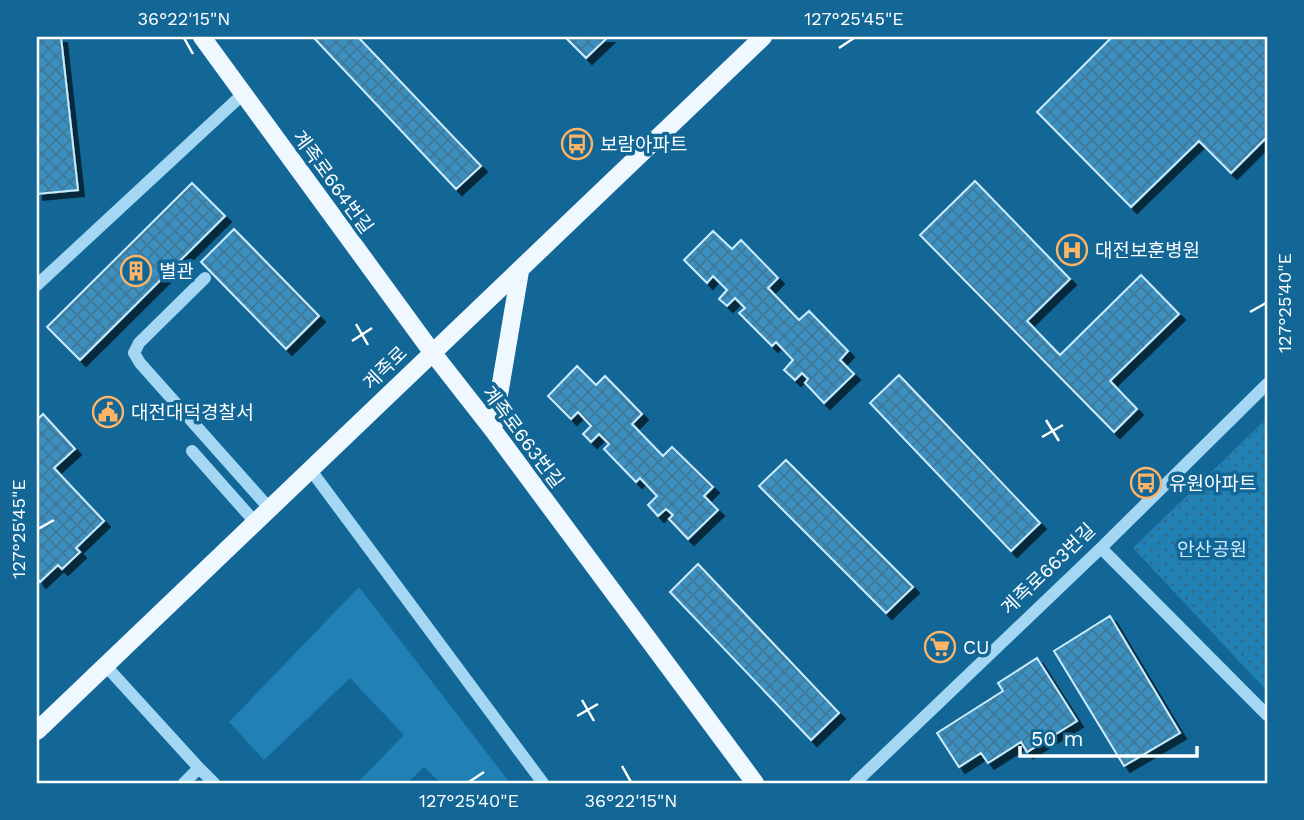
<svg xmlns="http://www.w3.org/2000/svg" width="1304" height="820" font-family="'Work Sans','Noto Sans KR',sans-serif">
<defs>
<pattern id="park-dots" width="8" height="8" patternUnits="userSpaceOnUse" patternTransform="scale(1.75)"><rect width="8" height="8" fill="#2180b4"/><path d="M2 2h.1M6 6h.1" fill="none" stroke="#346985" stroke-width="1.8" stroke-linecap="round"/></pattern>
<pattern id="building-cross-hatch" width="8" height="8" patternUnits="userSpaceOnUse" patternTransform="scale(1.75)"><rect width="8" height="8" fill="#3b90bf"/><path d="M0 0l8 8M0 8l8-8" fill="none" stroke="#417897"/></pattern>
<filter id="shadow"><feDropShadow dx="6" dy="6" stdDeviation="0" flood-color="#0009"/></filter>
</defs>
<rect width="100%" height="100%" fill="#126797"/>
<path fill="#2180b4" d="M359,587L510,783H441L424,767L407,783H357L404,735L350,678L264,760L229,722Z"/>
<path fill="url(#park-dots)" d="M1267,418V691L1133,548Z"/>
<path fill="url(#building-cross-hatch)" stroke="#cbecfd" stroke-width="2" filter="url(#shadow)" d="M37,37H61L78,190L37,194Z
M313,37H358L481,166L456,189Z
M565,37H608L586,58Z
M1112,37H1267V137L1231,173L1199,141L1131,207L1037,112Z
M975,181L1070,279L1027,321L1060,355L1141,275L1179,314L1110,381L1137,409L1114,432L920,235Z
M192,183L225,216L80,360L47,327Z
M234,229L319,316L286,349L201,262Z
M713,231L732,249L741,240L778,278L768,288L799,320L809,311L848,351L840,360L854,374L824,403L805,383L808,379L802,373L795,380L784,370L793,360L776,342L772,346L739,313L745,308L735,298L727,306L719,299L727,290L713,276L707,283L684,260Z
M577,366L596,385L605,376L642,414L632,424L663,456L672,447L713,487L704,496L718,510L688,539L669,519L673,515L666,509L658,516L648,505L657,496L640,478L636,482L604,449L609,444L599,434L591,442L583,434L591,426L578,412L571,419L548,396Z
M899,375L1040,523L1011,551L870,403Z
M43,414L75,449L54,468L104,521L76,548L80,552L62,569L58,565L40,582L37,578V420Z
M786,460L913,587L886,613L759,486Z
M698,564L839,713L811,740L670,592Z
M1110,616L1180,733L1124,766L1054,651Z
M1037,658L1077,721L1027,752L1021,742L988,763L981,753L959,767L937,733L1003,691L998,683Z"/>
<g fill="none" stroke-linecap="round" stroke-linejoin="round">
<path stroke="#a3d7f3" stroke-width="12" d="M205,278L139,343L134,353L140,363L269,508
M37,285L243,94
M192,451L255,522
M310,469L543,783
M1101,548L1267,715
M105,665L199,768L184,783
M199,768L214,783
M855,783L1101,548L1267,384"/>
<path stroke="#eff8ff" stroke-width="18" d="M202,37L432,352L493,430L755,783
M493,430L520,271
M37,731L763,37"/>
</g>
<path fill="none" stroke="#fff" stroke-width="2.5" d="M184,38L193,54M839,48L854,38M1250,312L1266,303M356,324L368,345M352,341L372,328M1046,420L1059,441M1042,437L1063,425M38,529L54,520M582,700L594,721M577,716L598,704M622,766L631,782M469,782L484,772"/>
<defs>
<g id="bus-ring" transform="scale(1.575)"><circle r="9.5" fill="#126797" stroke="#ffb465" stroke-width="1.5"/><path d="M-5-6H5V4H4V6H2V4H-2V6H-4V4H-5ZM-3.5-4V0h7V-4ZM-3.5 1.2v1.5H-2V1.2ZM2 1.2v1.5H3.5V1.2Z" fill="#ffb465"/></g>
<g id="hospital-ring" transform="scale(1.575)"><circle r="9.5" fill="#126797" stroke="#ffb465" stroke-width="1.5"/><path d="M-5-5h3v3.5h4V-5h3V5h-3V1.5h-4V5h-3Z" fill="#ffb465"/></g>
<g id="building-ring" transform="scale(1.575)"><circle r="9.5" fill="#126797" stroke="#ffb465" stroke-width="1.5"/><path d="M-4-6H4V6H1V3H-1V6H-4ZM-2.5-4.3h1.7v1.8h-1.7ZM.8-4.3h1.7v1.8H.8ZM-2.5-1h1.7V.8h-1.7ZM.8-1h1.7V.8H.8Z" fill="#ffb465"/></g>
<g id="civic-ring" transform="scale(1.575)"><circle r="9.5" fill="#126797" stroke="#ffb465" stroke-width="1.5"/><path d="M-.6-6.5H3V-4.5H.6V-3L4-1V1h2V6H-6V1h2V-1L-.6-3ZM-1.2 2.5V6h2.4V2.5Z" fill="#ffb465"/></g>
<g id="supermarket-ring" transform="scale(1.575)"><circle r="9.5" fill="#126797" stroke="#ffb465" stroke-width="1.5"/><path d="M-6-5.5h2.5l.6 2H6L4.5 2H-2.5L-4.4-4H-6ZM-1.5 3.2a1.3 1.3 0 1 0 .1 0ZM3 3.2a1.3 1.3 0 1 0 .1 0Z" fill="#ffb465"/></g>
</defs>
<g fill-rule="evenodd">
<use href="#bus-ring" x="577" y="144"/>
<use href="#hospital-ring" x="1072" y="250"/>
<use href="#building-ring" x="136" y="271"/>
<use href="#civic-ring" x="108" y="412"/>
<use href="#bus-ring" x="1146" y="483"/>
<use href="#supermarket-ring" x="940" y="647"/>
</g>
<g text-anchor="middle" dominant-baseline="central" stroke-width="7" stroke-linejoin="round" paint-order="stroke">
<g font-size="19" fill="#fff" stroke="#126797" text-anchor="start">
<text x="600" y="144">보람아파트</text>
<text x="1095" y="250">대전보훈병원</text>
<text x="159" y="271">별관</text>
<text x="131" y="412">대전대덕경찰서</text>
<text x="1169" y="483">유원아파트</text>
<text x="963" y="647">CU</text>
</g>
<g font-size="19" fill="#fff" stroke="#126797">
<text transform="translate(333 182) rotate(54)">계족로664번길</text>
<text transform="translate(385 368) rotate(-44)">계족로</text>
<text transform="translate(523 437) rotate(53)">계족로663번길</text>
<text transform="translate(1048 569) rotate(-44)">계족로663번길</text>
</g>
<g font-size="19" fill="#cbecfd" stroke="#126797">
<text x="1212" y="549">안산공원</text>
</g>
</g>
<rect width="1304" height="820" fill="none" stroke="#126797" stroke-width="77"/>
<path d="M1020 746v10h177v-10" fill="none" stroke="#ffffff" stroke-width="3.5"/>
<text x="1031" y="746" font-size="21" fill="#ffffff" stroke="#126797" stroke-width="5" paint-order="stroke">50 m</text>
<rect x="38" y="38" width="1228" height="744" fill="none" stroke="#fff" stroke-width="2.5"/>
<g font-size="18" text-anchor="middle" fill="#fff">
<text x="184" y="25">36°22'15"N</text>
<text x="854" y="25">127°25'45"E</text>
<text transform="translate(1285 303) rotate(-90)" y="6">127°25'40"E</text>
<text transform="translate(19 529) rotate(-90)" y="6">127°25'45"E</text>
<text x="469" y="807">127°25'40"E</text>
<text x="631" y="807">36°22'15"N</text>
</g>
</svg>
